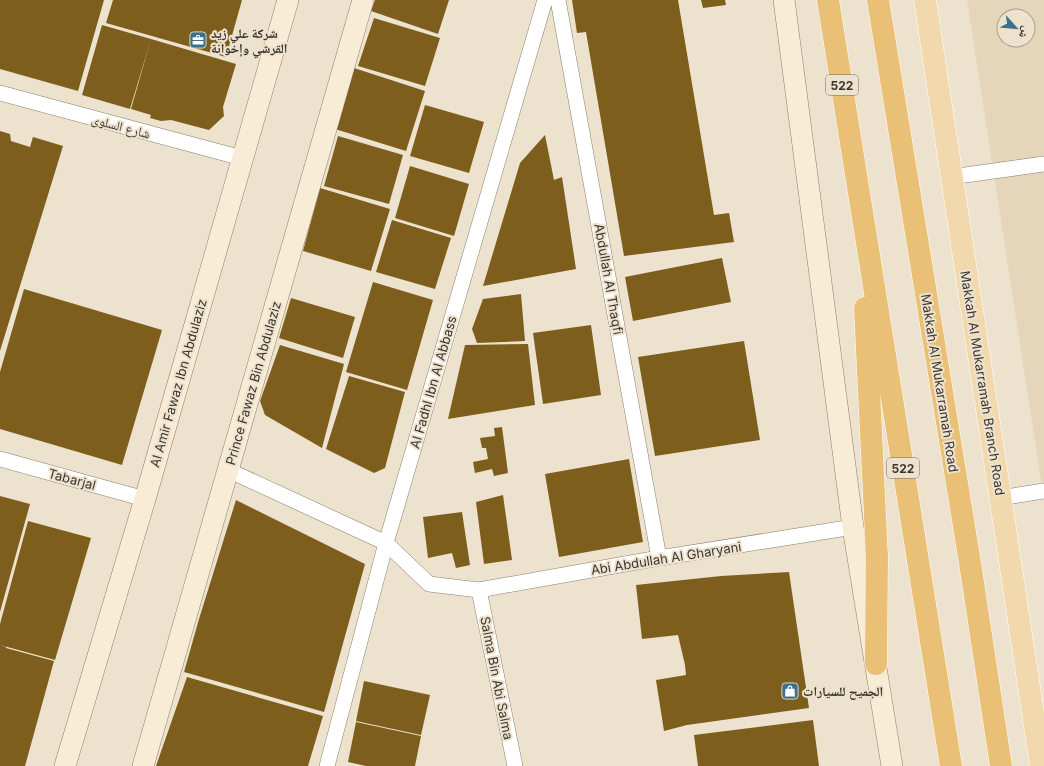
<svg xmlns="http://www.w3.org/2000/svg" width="1044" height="766" font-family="Inter,'Noto Naskh Arabic',sans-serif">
<rect width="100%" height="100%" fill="#ede2ce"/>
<path fill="#e5d6bb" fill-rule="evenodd" d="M967,0H1044V500ZM1004,16H1028V40H1004Z"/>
<path fill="#7e5e1d" d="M0,0H104L78,91L0,69Z
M113,0H242L226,57L106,23Z
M375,0H449L438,34L371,11Z
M572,0H678L714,215L729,213L734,242L624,256L586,32L577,33Z
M701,0H725L726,5L703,8Z
M374,18L440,38L425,86L358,66Z
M102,25L151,39L130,109L82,95Z
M151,39L236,64L223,107L224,116L209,130L171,120L161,121L150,118L151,115L131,109Z
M354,68L425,91L406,151L335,129Z
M425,105L484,122L469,173L410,156Z
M0,131L10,134L11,141L30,147L33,137L63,146L0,351Z
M545,135L554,180L562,177L576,269L483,286L520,163Z
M338,136L403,155L389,204L324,186Z
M410,166L469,184L454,236L395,218Z
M320,188L390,209L371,271L303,251Z
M392,220L451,238L435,289L376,272Z
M722,258L731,302L633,321L625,277Z
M373,282L433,300L407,390L346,372Z
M24,289L162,330L122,465L0,429V372Z
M521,294L525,341L477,343L472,329L483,299Z
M291,298L355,317L343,358L279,338Z
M591,325L601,395L543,404L533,333Z
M744,341L760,440L655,456L638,357Z
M528,344L535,405L448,419L465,345Z
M280,345L344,364L322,448L265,415L260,401Z
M349,376L405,392L385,468L374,473L326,449Z
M502,427L508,473L494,476L492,469L475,473L473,462L488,459L486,448H482L480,438L495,436L494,428Z
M629,459L643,542L559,557L545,474Z
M503,495L512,560L484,564L476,502Z
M0,496L30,504L0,612Z
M236,500L365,564L324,712L184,672L199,619Z
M462,512L470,565L456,568L452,553L428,558L423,517Z
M28,521L91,538L55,660L0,645V624Z
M789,572L809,708L687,725L664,731L656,680L686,675L685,665L678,635L642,639L636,585L721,576Z
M0,645L6,647V648L54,661L25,766H0Z
M187,677L323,716L308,766H156Z
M364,681L430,695L421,735L356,721Z
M813,720L819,766H698L694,735Z
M356,722L421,736L415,766H366L348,762Z"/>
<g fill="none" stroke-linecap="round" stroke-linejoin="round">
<g stroke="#897f6d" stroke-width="16">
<path id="street" d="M558,0L659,558
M0,93L242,158
M951,177L1044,164
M0,459L145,499
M228,470L386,543L429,584L479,590L659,558L853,527
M1000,498L1044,491
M479,590L515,766
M327,766L386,543L545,0"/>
</g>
<g stroke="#897f6d" stroke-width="22">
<path id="secondary" d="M784,0L853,527L892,766
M65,766L145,499L288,0
M143,766L363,0"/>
</g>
<g stroke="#fff" stroke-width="23">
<path id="primary" d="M925,0L1041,766"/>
</g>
<g stroke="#fff" stroke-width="23">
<path id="highway" d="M828,0L951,766
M878,0L970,563L1001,766
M865,308L877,557L876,664"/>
</g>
<use href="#street" stroke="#fff" stroke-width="15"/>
<use href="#secondary" stroke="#f8ecd6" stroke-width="21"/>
<use href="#primary" stroke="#f2d9ad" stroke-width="22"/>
<use href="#highway" stroke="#e9c076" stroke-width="22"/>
</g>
<defs>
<g id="office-square" transform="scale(0.9)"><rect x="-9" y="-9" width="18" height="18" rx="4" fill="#3b718c" stroke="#ede2ce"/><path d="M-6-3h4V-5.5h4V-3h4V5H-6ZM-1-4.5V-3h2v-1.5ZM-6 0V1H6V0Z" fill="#fff"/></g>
<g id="shop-square" transform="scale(0.9)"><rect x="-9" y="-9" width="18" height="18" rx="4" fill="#3b718c" stroke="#ede2ce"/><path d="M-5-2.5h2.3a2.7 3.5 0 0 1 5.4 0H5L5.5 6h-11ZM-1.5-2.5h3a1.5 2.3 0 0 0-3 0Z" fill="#fff"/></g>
</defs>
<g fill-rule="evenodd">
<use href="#office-square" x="198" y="40"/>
<use href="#shop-square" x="790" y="691"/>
</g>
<g text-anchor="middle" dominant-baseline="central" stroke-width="4" stroke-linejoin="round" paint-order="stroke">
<g fill="#ede2ce" stroke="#706a5e" stroke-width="1">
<rect x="826" y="75" width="32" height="20" rx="3"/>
<rect x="887" y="458" width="32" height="20" rx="3"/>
</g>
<g font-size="12" font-weight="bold" fill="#3a362e">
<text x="842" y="85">522</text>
<text x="903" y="468">522</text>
</g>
<g font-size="13" font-weight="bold" fill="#3a362e" stroke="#ede2ce" text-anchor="start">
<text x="211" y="33">شركة علي زيد<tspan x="211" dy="15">القرشي وإخوانة</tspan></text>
<text x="803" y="691">الجميح للسيارات</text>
</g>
<g font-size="13" fill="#3a362e" stroke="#ede2ce">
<text transform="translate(121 126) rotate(15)">شارع السلوى</text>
<text transform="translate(609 279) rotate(80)">Abdullah Al Thaqfi</text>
<text transform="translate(433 382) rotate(-74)">Al Fadhl Ibn Al Abbass</text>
<text transform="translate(178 383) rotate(-74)">Al Amir Fawaz Ibn Abdulaziz</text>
<text transform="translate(253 383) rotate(-74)">Prince Fawaz Bin Abdulaziz</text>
<text transform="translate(940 383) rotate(81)">Makkah Al Mukarramah Road</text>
<text transform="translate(983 383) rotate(81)">Makkah Al Mukarramah Branch Road</text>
<text transform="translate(72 479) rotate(15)">Tabarjal</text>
<text transform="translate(666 558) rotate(-9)">Abi Abdullah Al Gharyani</text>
<text transform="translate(497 678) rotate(79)">Salma Bin Abi Salma</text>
</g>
</g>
<g transform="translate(1016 28) rotate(117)"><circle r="19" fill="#ede2ce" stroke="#a59d8e"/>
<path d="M0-3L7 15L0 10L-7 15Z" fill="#3b718c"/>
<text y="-6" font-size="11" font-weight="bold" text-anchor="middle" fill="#3a362e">ش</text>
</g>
</svg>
